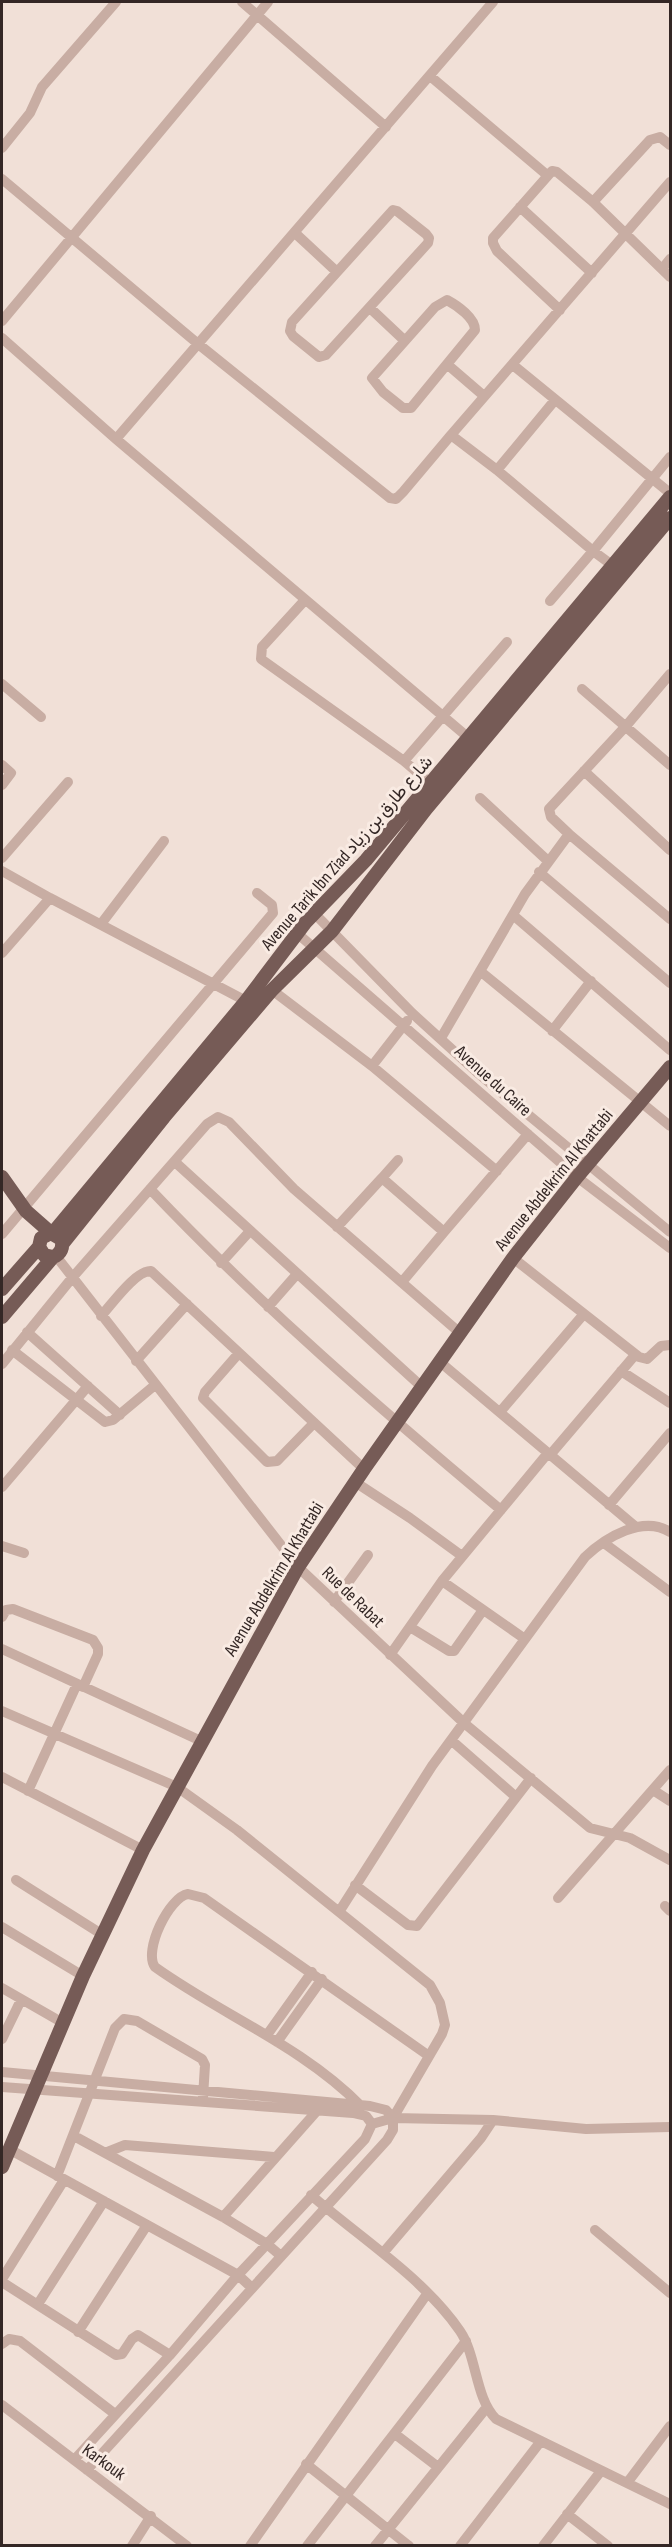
<svg xmlns="http://www.w3.org/2000/svg" width="672" height="2547" font-family="'Sofia Sans Condensed',Vazirmatn,sans-serif">
<rect width="100%" height="100%" fill="#f1e0d7"/>
<g fill="none" stroke-linecap="round" stroke-linejoin="round">
<path stroke="#c8ada3" stroke-width="10" d="M242,2L386,127
M430,76L547,175
M2,148L30,113L42,87L116,2
M2,179L197,343L390,498L396,499L403,492L451,435
M670,182L451,435L497,470L593,551L670,457
M593,202L650,140L660,137L670,145
M520,207L592,273
M393,210L397,211L426,234L429,238L428,243L326,355L319,357L293,336L290,331L292,322Z
M295,233L337,272
M662,269L670,259
M447,300C458,306 475,318 475,330L411,408H403L383,392L372,378L435,307Z
M370,308L404,340
M560,310L497,251L493,243V238L552,171L557,172L593,202L670,277
M2,321L268,2
M2,338L116,439L470,739
M448,365L484,396
M513,365L670,493
M116,439L493,2
M497,470L555,400
M305,600L262,647L261,659L404,761L431,784
M550,601L593,551L612,565
M2,684L41,717
M582,689L670,765
M404,761L507,642
M2,765L11,773L2,785
M584,771L670,850
M480,798L548,861
M569,834L551,817L549,809L626,726L670,674
M2,858L68,782
M2,871L50,898
M539,872L670,983
M314,913L412,1013L479,1074L670,1232
M513,915L670,1050
M101,924L164,841
M298,934L577,1177L670,1248
M2,953L50,898L246,1001
M480,971L670,1126
M272,990L372,1066L497,1171
M552,1031L591,981
M441,1038L525,894L569,834L670,919
M372,1066L407,1021
M175,1162L422,1387
M382,1178L398,1160
M150,1189C260,1305 379,1408 501,1510
M337,1227L382,1178L444,1232L402,1282
M444,1232L528,1134
M2,1234L273,913L272,905L257,893
M56,1256L298,1567L464,1723L590,1828L630,1838L670,1860
M513,1258L639,1357L647,1359L661,1346L670,1345
M221,1263L250,1231
M268,1307L297,1274
M101,1316C112,1304 136,1270 151,1271L364,1469
M27,1332L120,1415
M12,1350L105,1422L113,1420L155,1385
M239,1353L205,1392L203,1398L267,1462L277,1461L314,1423
M136,1361L187,1304
M440,1362L636,1527
M2,1364L72,1278L207,1124L218,1117L229,1122L294,1189L460,1333
M621,1371L670,1403
M500,1412L583,1315
M550,1455L635,1355
M355,1482L410,1518L462,1556
M2,1487L88,1386
M609,1505L670,1433
M604,1543L670,1592
M2,1546L24,1553
M442,1581L525,1639
M334,1602L368,1555
M2,1617L6,1610L13,1609L93,1640L98,1648V1654L83,1687
M410,1627L449,1651H454L483,1610
M2,1649L201,1741
M390,1655L442,1581L548,1453
M2,1711L177,1787L237,1830L430,1985L440,2003L445,2025L442,2034L393,2118L372,2124
M451,1740L516,1797
M2,1777L143,1850
M653,1790L670,1801
M28,1791L77,1684
M16,1880L103,1935
M355,1885L408,1925L417,1926L531,1778
M558,1898L670,1770
M665,1906L670,1911
M339,1912L432,1766L585,1557C606,1537 643,1515 670,1532
M2,1927L83,1976
M2,1988L63,2023
M267,2035L312,1972
M2,2039L21,2000
M277,2042L322,1979
M2,2072L370,2106L386,2110L393,2118V2130L387,2140L87,2470
M2,2087L353,2113L366,2116L372,2124
M361,2106C302,2046 222,2015 155,1967C143,1951 169,1897 188,1894L204,1898L429,2056
M393,2118L493,2120L586,2129L670,2127
M74,2136L223,2217L267,2244L281,2256
M9,2149L238,2275L252,2288
M105,2153L125,2145L274,2157
M57,2176L115,2028L124,2019L137,2021L202,2059L205,2065L203,2097
M311,2195C359,2237 424,2278 460,2331C477,2356 475,2398 496,2419L670,2504
M223,2217L316,2112
M595,2230L670,2293
M383,2253L481,2138L493,2120
M2,2279L64,2180
M2,2282L116,2355L122,2354L132,2339L138,2335L170,2355
M38,2304L104,2201
M78,2332L147,2225
M2,2344L9,2339L20,2341L115,2414
M2,2405L187,2546
M395,2434L438,2467
M74,2460L170,2355L238,2275L365,2139L372,2124
M306,2464L409,2546
M627,2483L670,2426
M567,2514L608,2546
M132,2546L151,2516
M250,2546L427,2294
M307,2546L466,2341
M375,2546L487,2407
M460,2546L541,2441
M543,2546L601,2471"/>
<path stroke="#765b56" stroke-width="14" d="M2,1177L26,1211L51,1233
M52,1234L246,1001L305,923L366,860L670,497
M63,1243L164,1117L272,990L332,931L426,809L670,518
M2,1289L39,1247
M2,1317L53,1257C61,1254 64,1247 61,1239L51,1233L41,1238L39,1247L44,1255L53,1257
M2,2167L83,1976L143,1850L298,1567L364,1469L513,1258L577,1177L670,1067"/>
</g>
<g text-anchor="middle" dominant-baseline="central" stroke-width="6" stroke-linejoin="round" paint-order="stroke">
<g font-size="18" fill="#342725" stroke="#f9ebe3">
<text transform="translate(347 853) rotate(-49)">Avenue Tarik Ibn Ziad شارع طارق بن زياد</text>
<text transform="translate(493 1081) rotate(42)">Avenue du Caire</text>
<text transform="translate(554 1180) rotate(-51)">Avenue Abdelkrim Al Khattabi</text>
<text transform="translate(274 1579) rotate(-59)">Avenue Abdelkrim Al Khattabi</text>
<text transform="translate(353 1597) rotate(44)">Rue de Rabat</text>
<text transform="translate(104 2462) rotate(36)">Karkouk</text>
</g>
</g>
<rect width="672" height="2547" fill="none" stroke="#342725" stroke-width="6"/>
</svg>
